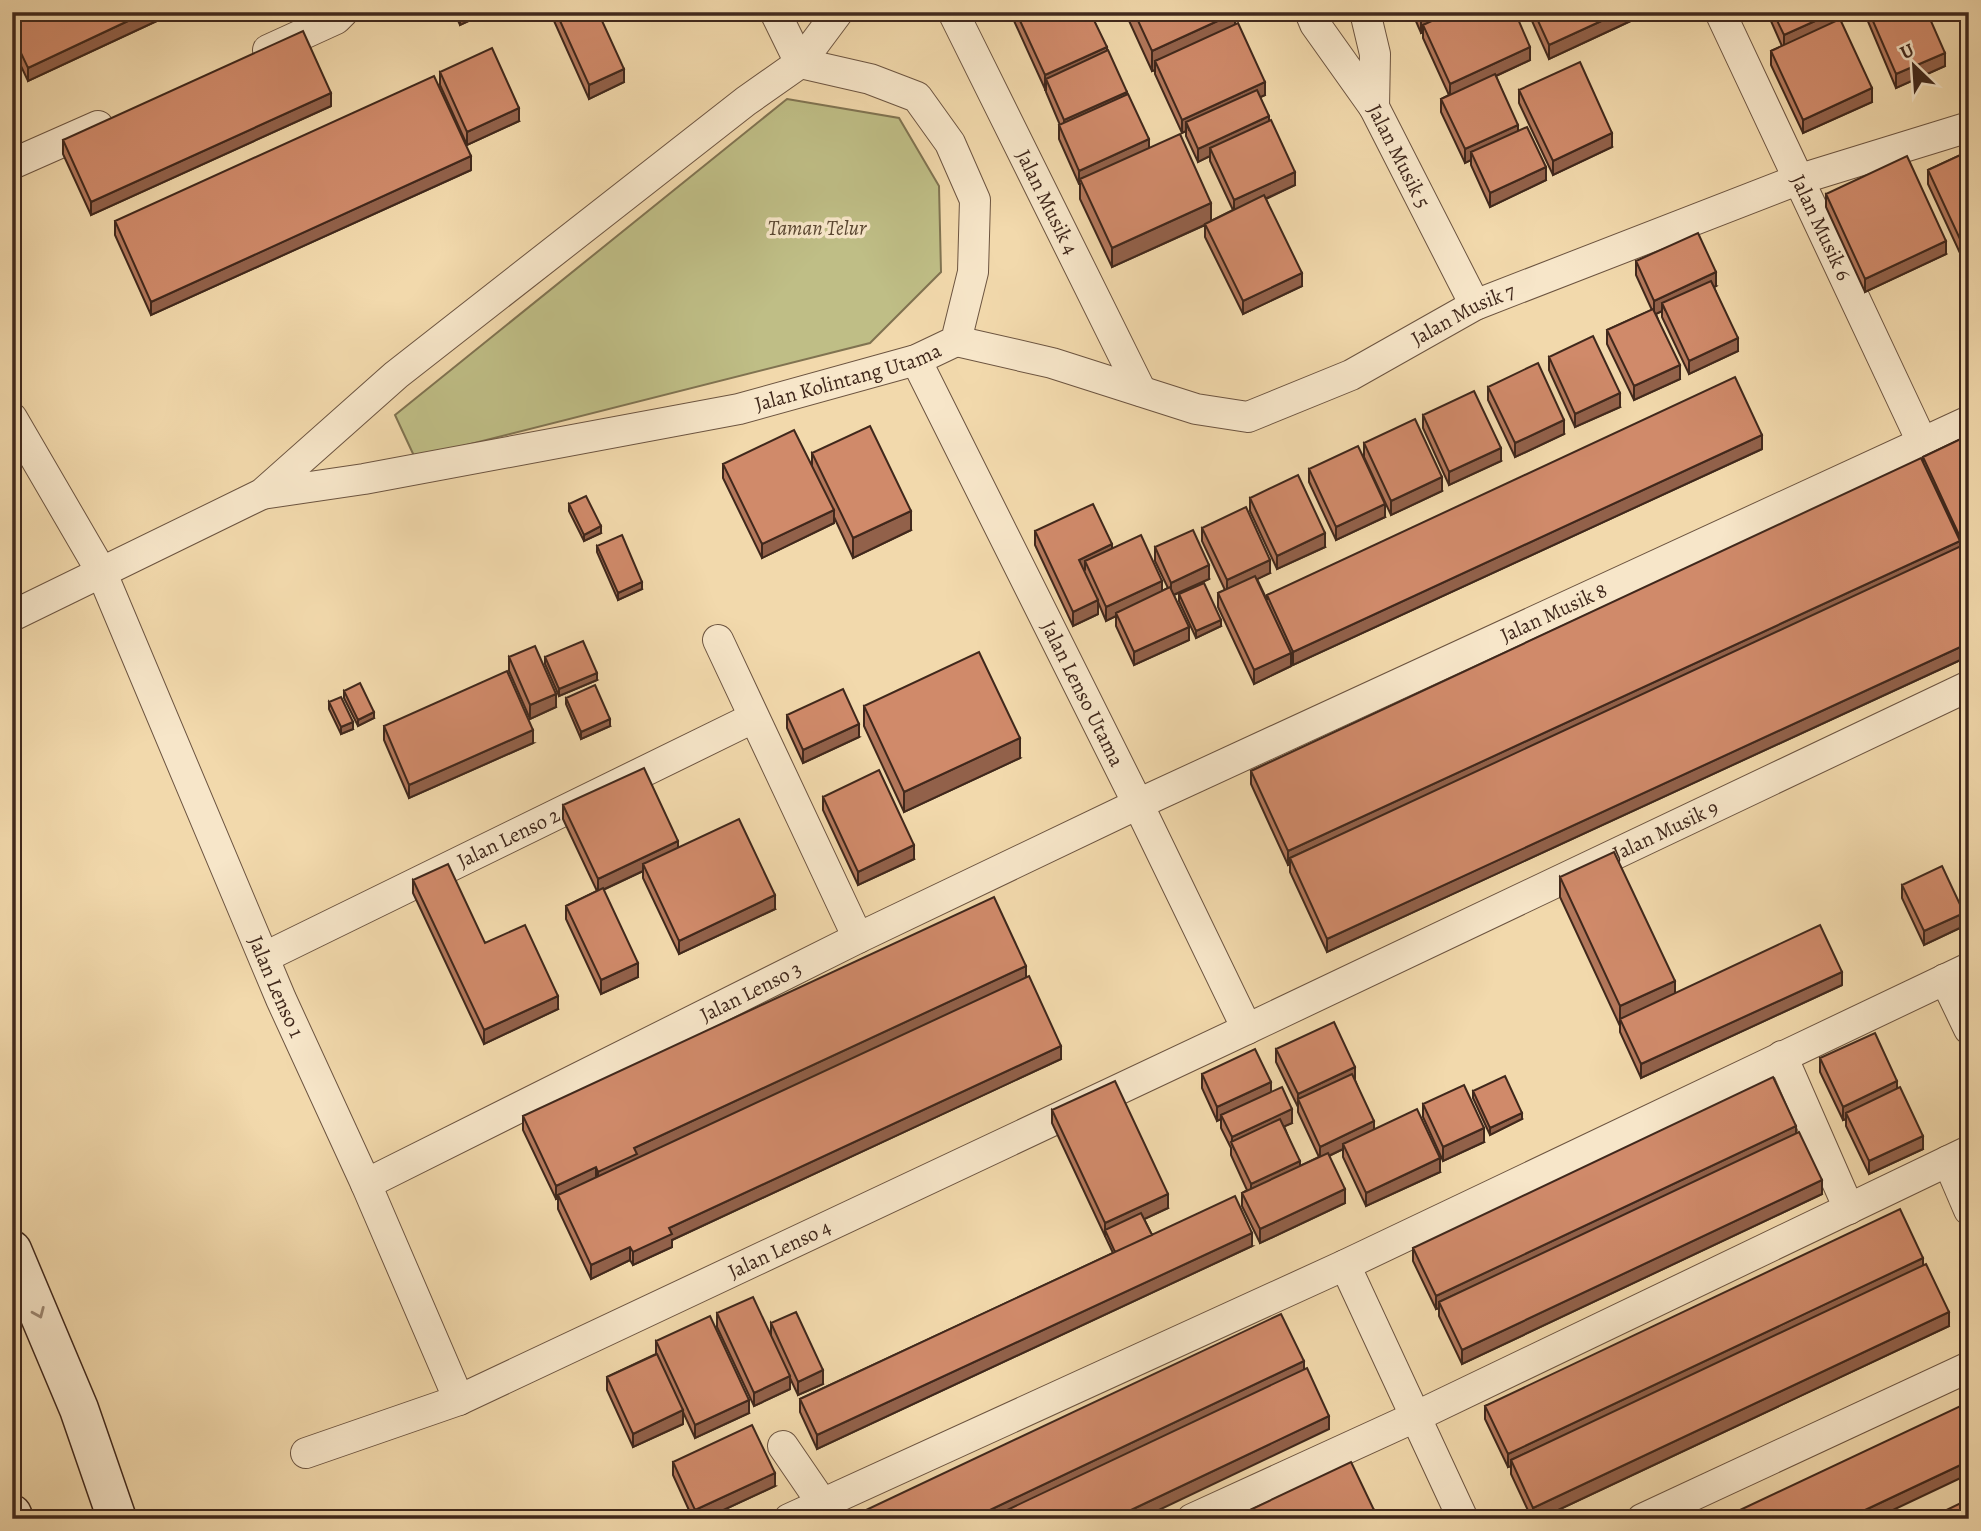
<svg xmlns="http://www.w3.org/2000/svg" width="1981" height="1531" font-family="Alegreya,serif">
<rect width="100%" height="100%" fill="#f2d9ac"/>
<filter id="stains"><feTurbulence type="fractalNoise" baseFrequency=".00286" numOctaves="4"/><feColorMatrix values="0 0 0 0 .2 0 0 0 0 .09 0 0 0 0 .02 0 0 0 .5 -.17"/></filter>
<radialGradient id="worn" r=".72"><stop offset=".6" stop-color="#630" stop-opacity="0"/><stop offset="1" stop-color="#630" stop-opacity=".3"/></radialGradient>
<path fill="#bfbe86" stroke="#807351" stroke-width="2" d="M787,99L899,118L939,186L941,272L870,343L415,458L395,415Z"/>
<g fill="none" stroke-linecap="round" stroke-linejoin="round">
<g stroke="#6c5440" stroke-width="32">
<g id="street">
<path d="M775,12L800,63"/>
<path id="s1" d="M953,12L1141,391"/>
<path id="s2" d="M1310,12L1315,24L1374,107L1475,305"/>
<path d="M1365,12L1375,54L1374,107"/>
<path id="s3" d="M1720,12L1923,444"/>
<path d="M268,50L336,19L343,12"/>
<path d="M12,164L98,126"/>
<path id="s4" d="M956,341L1052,363L1196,409L1248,417L1351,375L1475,305L1797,180L1969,127"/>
<path id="s5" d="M916,360L1138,804L1247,1029"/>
<path id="s6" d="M12,418L101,571L281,999L366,1184L459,1400"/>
<path id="s7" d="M262,494L364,479L739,409L916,360L956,341L973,272L975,200L950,143L917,97L870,79L800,63"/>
<path d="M12,616L262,494L396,375L746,101L800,63L838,12"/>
<path d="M718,640L858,938"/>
<path id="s8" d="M265,957L753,718"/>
<path d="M1945,979L1969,1029"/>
<path d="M1782,1056L1849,1209"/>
<path d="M1948,1161L1969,1210"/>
<path id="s9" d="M366,1184L858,938L1138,804L1969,421"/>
<path d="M1345,1265L1463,1519"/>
<path d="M783,1446L822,1503L829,1519"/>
<path id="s10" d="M306,1453L459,1400L1247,1029L1969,686"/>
<path d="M789,1519L1345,1265L1969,968"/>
<path d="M1192,1519L1415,1417L1969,1151"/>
<path d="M1642,1519L1969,1367"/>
</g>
</g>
<g stroke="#40281c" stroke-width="41">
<path id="secondary" d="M12,1250L79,1409L117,1519
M12,1514L14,1519"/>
</g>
<use href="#street" stroke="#f7e6c9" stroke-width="30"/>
<use href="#secondary" stroke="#f7e6c9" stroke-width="38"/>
</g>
<path fill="#b3775b" stroke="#40281c" stroke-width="2" d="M12,12H176L28,81L12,47Z
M454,12H488L460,25Z
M550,12H598L624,82L589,99Z
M1010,12H1090L1127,94L1149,148L1211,221L1233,210L1210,161V156L1198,162L1186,136V131L1182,133L1155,74V70L1152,71L1125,12H1235V24L1265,95L1260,97L1295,185L1266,199L1302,286L1243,314L1205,237V225L1112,267L1080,199V184H1079L1059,139V125H1060L1046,92V88L1045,89Z
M1412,12H1515L1530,60L1496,76L1518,131L1546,180L1490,207L1471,165V160L1465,163L1441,112V99L1449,95L1423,38V32L1421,33Z
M1528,12H1637V18L1549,59Z
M1767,12H1838V20L1872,102L1803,133L1771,65V51L1782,46Z
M1864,12H1927L1945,66L1896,88Z
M440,72L519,121L467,145L440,85Z
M1519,90L1612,147L1553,175L1519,103Z
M331,106L91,215L63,154V140Z
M1969,151V275L1967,271V265L1966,266L1928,184V170Z
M471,170L151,315L115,235V221Z
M1826,194L1946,254L1865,292L1826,207Z
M1636,261L1716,286L1714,287L1738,351L1689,374L1662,317V311L1656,314L1680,379L1634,400L1607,344V330L1652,310L1636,275Z
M1549,357L1620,407L1575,427L1549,370Z
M1488,387L1564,434L1515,457L1488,400Z
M1423,415L1501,461L1449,485L1423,428Z
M1969,435V656L1327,952L1290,872V864L1288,865L1251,784V771L1923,462V457Z
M1364,443L1442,491L1391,515L1364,457Z
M1762,449L1293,665L1291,661V666L1254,684L1218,607V593L1225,590L1202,541V528L1270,573L1257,579L1267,600V595Z
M812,453L911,530L853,558L834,517V523L762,558L723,478V464L812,466Z
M1309,469L1385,517L1336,540L1309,482Z
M1250,498L1325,547L1277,569L1250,511Z
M569,504L601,533L584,541L569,511Z
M1035,531L1112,549L1162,591L1168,588L1155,561V547L1209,579L1174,595L1189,640L1134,665L1116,626V616L1106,621L1098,602V614L1073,626L1035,545Z
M597,546L642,589L618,600L597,552Z
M1179,594L1221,626L1196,638L1179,601Z
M509,657L556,707L530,719L509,671Z
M545,657L597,680L559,696L545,664Z
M344,691L374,718L358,726L344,698Z
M566,698L610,726L581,739L566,704Z
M329,702L353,729L341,734L329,709Z
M864,706L1020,758L904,812L864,726Z
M787,715L859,737L803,763L787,728Z
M384,726L533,743L409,798L384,740Z
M823,797L914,859L858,885L823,810Z
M563,805L678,848L775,909L679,954L643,878V871L603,890L638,977L601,994L566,919V906L597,891L563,819Z
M1560,877L1675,993L1842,985L1641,1078L1620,1032V1026L1560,897Z
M413,880L485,943L558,1009L484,1044L413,893Z
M1902,885L1964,926L1924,945L1902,898Z
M1026,977L1061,1059L672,1240V1247L633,1265L630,1260L591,1279L558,1209V1198L556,1199L523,1130V1116Z
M1276,1049L1355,1080L1374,1129L1440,1172L1366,1206L1343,1157V1149L1329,1156L1345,1203L1260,1243L1242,1206V1193L1247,1190L1231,1155V1148L1221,1128V1119L1217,1121L1202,1088V1074L1271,1092L1292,1123L1284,1126L1300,1166L1319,1157L1298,1112V1107L1276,1062Z
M1820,1058L1897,1089L1923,1149L1869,1174L1846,1126V1119L1843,1120L1820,1072Z
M1473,1091L1522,1119L1490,1135L1473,1098Z
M1423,1104L1484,1142L1443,1161L1423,1117Z
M1052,1110L1168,1208L1144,1219L1152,1235L1252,1246L817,1449L800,1412V1399L1113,1253L1052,1123Z
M1796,1133L1822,1194L1462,1364L1439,1316V1308L1436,1309L1413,1261V1248Z
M1923,1265L1949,1326L1539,1519H1532L1511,1474V1466L1508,1467L1485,1419V1406Z
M717,1313L771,1335V1323L823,1384L798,1395L790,1378V1389L754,1406L717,1327Z
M656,1341L749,1413L695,1438L683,1412V1424L633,1447L607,1390V1377L656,1354Z
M673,1462L775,1486L704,1519H693L673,1475Z"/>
<path fill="#92614a" stroke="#40281c" stroke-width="2" d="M147,12H176L28,81V68Z
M460,12H488L460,25Z
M1424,12H1467L1423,25V32L1421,33V13Z
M1621,12H1637V18L1549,59V45Z
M1835,12H1838V24L1784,49V35Z
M1235,13V33L1155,61V70L1152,71V51Z
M1107,47V60L1046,79V88L1045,89V75Z
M1530,47V60L1450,97V84Z
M1945,53V66L1896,88V74Z
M624,69V82L589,99V85Z
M1265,82V95L1189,130L1186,122V131L1182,133V120Z
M1872,88V102L1803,133V120Z
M1127,92V105L1064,133V120Z
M331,93V106L91,215V202Z
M519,108V121L467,145V132Z
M1269,116V129L1210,148V156L1198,162V149Z
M1518,125V138L1471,152V160L1465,163V149Z
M1612,133V147L1553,175V161Z
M1149,139V152L1080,179L1079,184V171Z
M471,156V170L151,315V302Z
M1546,167V180L1490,207V193Z
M1295,172V185L1234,213V200Z
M1211,203V222L1112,267V248Z
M1946,241V254L1865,292V279Z
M1969,251V261L1967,258V265L1966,266V252Z
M1716,272V286L1665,310L1662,303V311L1654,315V301Z
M1302,273V286L1243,314V301Z
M1738,338V351L1689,374V361Z
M1680,365V379L1634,400V386Z
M1620,393V407L1575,427V414Z
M1564,420V434L1515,457V443Z
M1762,435V449L1293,665V652Z
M1501,448V461L1449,485V472Z
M1442,477V491L1391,515V501Z
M1385,504V517L1336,540V527Z
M834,510V523L762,558V544Z
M911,511V530L853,558V538Z
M601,526V533L584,541V535Z
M1325,533V547L1277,569V556Z
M1969,535V549L1963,544V551L1961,552V539Z
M1960,541V555L1290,858V864L1288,865V851Z
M1112,544V558L1085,561V570L1079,573V560Z
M1270,560V573L1227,594V580Z
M1209,565V579L1171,596V583Z
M1162,581V595L1116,613V616L1106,621V607Z
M642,582V589L618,600V593Z
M1098,600V614L1073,626V612Z
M1221,620V626L1196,638V631Z
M1189,627V640L1134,665V652Z
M1969,643V656L1327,952V939Z
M1291,653V666L1254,684V670Z
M597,673V680L559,696V689Z
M556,694V707L530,719V705Z
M374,712V718L358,726V720Z
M610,719V726L581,739V732Z
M353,722V729L341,734V727Z
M859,724V737L803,763V750Z
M533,730V743L409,798V785Z
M1020,738V758L904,812V792Z
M678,841V855L643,864V871L598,892V879Z
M914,845V859L858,885V872Z
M775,895V909L679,954V941Z
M1964,913V926L1924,945V931Z
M638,963V977L601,994V980Z
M1026,966V979L598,1186V1172L634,1148Z
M1842,972V985L1641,1078V1064Z
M1675,981V1001L1620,1019V1026V1006Z
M558,996V1009L484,1044V1030Z
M1061,1046V1059L672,1240V1247L633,1265V1252L669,1228Z
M1355,1067V1081L1298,1099V1107V1094Z
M1897,1081V1095L1846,1113V1119L1843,1120V1107Z
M1271,1082V1096L1221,1115V1119L1217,1121V1107Z
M1292,1109V1123L1234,1149L1232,1144V1137Z
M1522,1113V1119L1490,1135V1128Z
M1374,1121V1135L1343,1144V1149L1320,1160V1147Z
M1796,1126V1139L1439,1302V1308L1436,1309V1296Z
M1484,1128V1142L1443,1161V1147Z
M1923,1136V1149L1869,1174V1161Z
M1440,1158V1172L1366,1206V1193Z
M1300,1161V1174L1251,1198V1184Z
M596,1167V1181L558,1195V1198L556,1199V1186Z
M1822,1180V1194L1462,1364V1350Z
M1345,1189V1203L1260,1243V1229Z
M1168,1194V1208L1108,1236L1105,1230V1237V1223Z
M1252,1233V1246L817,1449V1435Z
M630,1247V1260L591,1279V1265Z
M1923,1258V1271L1511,1460V1466L1508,1467V1454Z
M1949,1312V1326L1539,1519H1533V1508Z
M1304,1361V1375L999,1519H971Z
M823,1370V1384L798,1395V1382Z
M790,1376V1389L754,1406V1393Z
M749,1400V1413L695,1438V1425Z
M683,1410V1424L633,1447V1434Z
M1329,1416V1429L1140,1519H1112Z
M1969,1461V1474L1874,1519H1846Z
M775,1473V1486L704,1519H695V1510Z
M1374,1510V1519H1355Z"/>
<path fill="#d08a6a" stroke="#40281c" stroke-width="2" d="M12,12H147L28,68L12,34Z
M556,12H598L624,69L589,85Z
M1016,12H1090L1107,47L1045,75Z
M1134,12H1235V13L1152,51Z
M1451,12H1515L1530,47L1450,84L1423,25Z
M1534,12H1621L1549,45Z
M1773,12H1835L1784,35Z
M1869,12H1927L1945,53L1896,74Z
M1840,19L1872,88L1803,120L1771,51Z
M1238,23L1265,82L1182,120L1155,61Z
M303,31L331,93L91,202L63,140Z
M492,48L519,108L467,132L440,72Z
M1108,50L1127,92L1064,120L1046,79Z
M1580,62L1612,133L1553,161L1519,90Z
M1495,74L1518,125L1465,149L1441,99Z
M434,76L471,156L151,302L115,221Z
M1257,90L1269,116L1198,149L1186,122Z
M1128,94L1149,139L1079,171L1059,125Z
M1271,120L1295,172L1234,200L1210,148Z
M1527,127L1546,167L1490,193L1471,152Z
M1180,134L1211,203L1112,248L1080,179Z
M1969,151V251L1966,252L1928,170Z
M1907,156L1946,241L1865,279L1826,194Z
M1264,195L1302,273L1243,301L1205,224Z
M1698,233L1716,272L1654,301L1636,261Z
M1711,281L1738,338L1689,361L1662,303Z
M1653,309L1680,365L1634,386L1607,330Z
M1593,336L1620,393L1575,414L1549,357Z
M1538,363L1564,420L1515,443L1488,387Z
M1735,377L1762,435L1293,652L1267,595Z
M1474,391L1501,448L1449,472L1423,415Z
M1415,419L1442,477L1391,501L1364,443Z
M870,426L911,511L853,538L812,453Z
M794,430L834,510L762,544L723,464Z
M1969,435V535L1961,539L1923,457Z
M1358,446L1385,504L1336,527L1309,469Z
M1921,458L1960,541L1288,851L1251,771Z
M1298,475L1325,533L1277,556L1250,498Z
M586,496L601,526L584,535L569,504Z
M1093,504L1112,544L1079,560L1098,600L1073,612L1035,531Z
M1246,507L1270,560L1227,580L1202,528Z
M1193,530L1209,565L1171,583L1155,547Z
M622,535L642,582L618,593L597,546Z
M1141,535L1162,581L1106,607L1085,561Z
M1969,541V556L1963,544Z
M1961,546L1969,563V643L1327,939L1290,858Z
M1255,576L1291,653L1254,670L1218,593Z
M1204,583L1221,620L1196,631L1179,594Z
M1170,587L1189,627L1134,652L1116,613Z
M583,641L597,673L559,689L545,657Z
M535,646L556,694L530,705L509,657Z
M979,652L1020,738L904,792L864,706Z
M507,671L533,730L409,785L384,726Z
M360,683L374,712L358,720L344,691Z
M595,685L610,719L581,732L566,698Z
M843,689L859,724L803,750L787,715Z
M341,697L353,722L341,727L329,702Z
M644,768L678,841L598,879L563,805Z
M879,770L914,845L858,872L823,797Z
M739,819L775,895L679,941L643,864Z
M1614,852L1675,981L1620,1006L1560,877Z
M448,864L485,943L525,925L558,996L484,1030L413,880Z
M1942,866L1964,913L1924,931L1902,885Z
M603,888L638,963L601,980L566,906Z
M994,897L1026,966L634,1148L637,1154L598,1172L596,1167L556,1186L523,1116Z
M1820,925L1842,972L1641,1064L1620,1019Z
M1029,976L1061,1046L669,1228L672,1234L633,1252L630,1247L591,1265L558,1195Z
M1334,1022L1355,1067L1298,1094L1276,1049Z
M1875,1033L1897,1081L1843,1107L1820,1058Z
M1255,1049L1271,1082L1217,1107L1202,1074Z
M1352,1074L1374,1121L1320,1147L1298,1099Z
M1505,1076L1522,1113L1490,1128L1473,1091Z
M1773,1077L1796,1126L1436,1296L1413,1248Z
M1115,1081L1168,1194L1105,1223L1052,1110Z
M1464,1085L1484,1128L1443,1147L1423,1104Z
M1282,1087L1292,1109L1232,1137L1221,1115Z
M1900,1087L1923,1136L1869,1161L1846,1113Z
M1417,1109L1440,1158L1366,1193L1343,1144Z
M1280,1119L1300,1161L1251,1184L1231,1142Z
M1799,1132L1822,1180L1462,1350L1439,1302Z
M1328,1153L1345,1189L1260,1229L1242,1193Z
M1235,1196L1252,1233L817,1435L800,1399Z
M1900,1209L1923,1258L1508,1454L1485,1406Z
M1141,1213L1152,1235L1115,1252L1105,1230Z
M1926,1264L1949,1312L1533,1508L1511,1460Z
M753,1297L790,1376L754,1393L717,1313Z
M796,1312L823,1370L798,1382L771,1323Z
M1281,1314L1304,1361L971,1519H870L866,1510Z
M710,1316L749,1400L695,1425L656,1341Z
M657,1354L683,1410L633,1434L607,1377Z
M1307,1368L1329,1416L1112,1519H988Z
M1969,1402V1461L1846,1519H1721Z
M752,1425L775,1473L695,1510L673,1462Z
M1351,1462L1374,1510L1355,1519H1231Z
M1969,1499V1519H1928Z"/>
<defs><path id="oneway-chevron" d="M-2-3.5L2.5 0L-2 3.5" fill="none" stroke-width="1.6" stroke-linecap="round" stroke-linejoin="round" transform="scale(1.75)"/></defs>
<use stroke="#9c8772" href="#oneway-chevron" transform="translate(39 1313) rotate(67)"/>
<g text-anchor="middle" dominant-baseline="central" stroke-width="7" stroke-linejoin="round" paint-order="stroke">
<g font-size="21" fill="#40281c" stroke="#f7e6c9">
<text stroke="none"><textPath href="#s2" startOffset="170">Jalan Musik 5</textPath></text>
<text stroke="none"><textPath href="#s1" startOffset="212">Jalan Musik 4</textPath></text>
<text stroke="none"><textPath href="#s3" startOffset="238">Jalan Musik 6</textPath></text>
<text stroke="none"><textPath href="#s4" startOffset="541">Jalan Musik 7</textPath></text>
<text stroke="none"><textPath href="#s7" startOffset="598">Jalan Kolintang Utama</textPath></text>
<text stroke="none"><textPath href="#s9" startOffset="1318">Jalan Musik 8</textPath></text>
<text stroke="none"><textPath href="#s5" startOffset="373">Jalan Lenso Utama</textPath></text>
<text stroke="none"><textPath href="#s10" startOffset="1496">Jalan Musik 9</textPath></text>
<text stroke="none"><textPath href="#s8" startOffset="271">Jalan Lenso 2</textPath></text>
<text stroke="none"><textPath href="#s6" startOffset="628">Jalan Lenso 1</textPath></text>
<text stroke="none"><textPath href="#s9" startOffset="430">Jalan Lenso 3</textPath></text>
<text stroke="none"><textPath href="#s10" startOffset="516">Jalan Lenso 4</textPath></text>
</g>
<g font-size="21" font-style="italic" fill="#594631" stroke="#f7e6c9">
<text x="817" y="228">Taman Telur</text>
</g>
</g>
<rect width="1981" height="1531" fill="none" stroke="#f2d9ac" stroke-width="42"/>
<rect x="14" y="14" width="1953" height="1503" fill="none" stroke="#40281c" stroke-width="3.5"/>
<rect x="21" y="21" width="1939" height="1489" fill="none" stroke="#40281c" stroke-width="2"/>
<g transform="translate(1914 66) rotate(335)" stroke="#f7e6c9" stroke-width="5" paint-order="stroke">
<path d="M0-5L12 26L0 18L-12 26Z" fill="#40281c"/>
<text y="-10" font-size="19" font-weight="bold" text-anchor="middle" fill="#40281c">U</text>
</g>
<rect width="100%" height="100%" filter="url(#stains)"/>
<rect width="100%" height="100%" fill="url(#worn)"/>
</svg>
